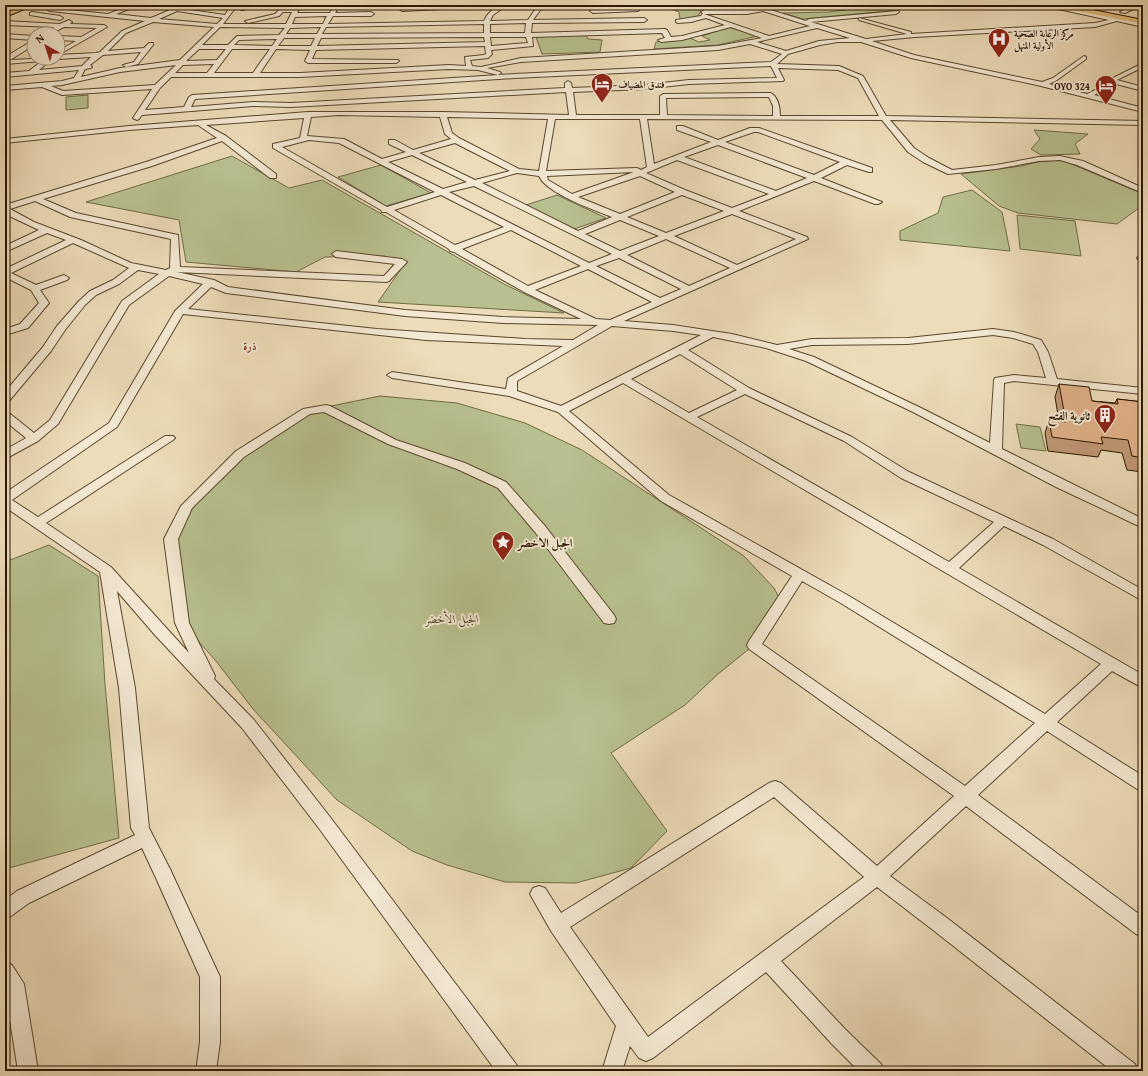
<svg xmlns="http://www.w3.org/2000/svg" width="1148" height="1076" font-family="'Gentium Book Plus',Amiri,serif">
<rect width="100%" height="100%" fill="#eddcb9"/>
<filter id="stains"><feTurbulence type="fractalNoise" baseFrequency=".005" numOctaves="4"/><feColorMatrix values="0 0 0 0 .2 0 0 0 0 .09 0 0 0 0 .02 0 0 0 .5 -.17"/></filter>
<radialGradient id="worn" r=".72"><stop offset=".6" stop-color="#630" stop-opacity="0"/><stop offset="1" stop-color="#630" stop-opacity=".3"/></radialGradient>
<path fill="#b8c08f" stroke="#706b48" d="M661,5H704L713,8L701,11C697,20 689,19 680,19L679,12Z
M883,5H908L889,11L803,19L783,13L829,12Z
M729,27L758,36L718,45L654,49L656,42L690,38L699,42L710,40L702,36Z
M586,35L588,39L602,40L600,52L542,54L536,37Z
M88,95V108L66,110V97Z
M1034,130L1088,134L1075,144L1080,154L1041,155L1031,149L1040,139Z
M232,156L289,188L322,180L504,284L564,313L378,302L401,269L385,256L325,257L296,272L186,262L179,220L86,202Z
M1062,160L1143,194V205L1117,224L1018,213L999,206L961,174L1021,166L1037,162Z
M381,165L431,193L386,206L338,177Z
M972,190L1002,212L1010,251L900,240V231L938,213L943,197Z
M557,195L606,218L574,229L526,205Z
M1017,215L1075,221L1081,256L1020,249Z
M380,396L457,403L525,423L582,450L744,556L774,588L782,603L754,645L718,674L685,705L611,753L667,831L631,868L576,883L505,882L447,865L412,851L337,800L253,709L216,661L182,623L171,539L187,506L240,454L307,411Z
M1016,424L1040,427L1046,451L1021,448Z
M49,545L98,576L105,684L119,838L5,869V562Z"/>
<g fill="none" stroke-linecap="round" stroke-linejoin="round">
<g stroke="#5a482e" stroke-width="2">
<path id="minor" d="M12,5H19L16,7Z
M131,5H139L116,14L151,18L170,10L145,5L176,8L182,5H190L183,9L225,15L231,5L243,6L262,5L242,10L236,7L223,24H286L292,12H283L279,16L248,23L245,21L275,14L280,9L294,8L295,5H301L297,13H330L334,5H340L335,13L371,12L374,14L371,16H333L328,24L484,21C487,12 498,5 507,5L493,15L490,21L528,20L538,5H544L533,20L644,18L647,20L644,22L532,23L531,33L665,29L667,30L671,37L682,36L725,25L706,18L691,22L678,23L676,22V20L701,16L703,13L701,12L704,10L756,9L746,5H755L806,21L809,19L898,11L899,12L896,14L811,22L866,39L907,34L859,20V18L911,32V34L1095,23L1109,20L1040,5H1051L1143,23V27L1117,21L1095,27L915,37L872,41L914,55L1042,82L1053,78L1084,56L1086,57V59L1057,80L1049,84L1087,94L1110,83L1108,81L1109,80L1143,63V67L1117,80L1143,87V91L1116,84L1094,95L1143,108V112L1037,85L911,58L861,42H838L820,45L788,54L777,64L839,66L863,76L886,116L1143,121V125L890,120L914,148L929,158L952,170L996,165L1039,157L1060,156L1083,161L1143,188V193L1077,165L1060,160L1039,161L996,169L948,174L923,162L908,152L882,120L647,119L654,164L711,142L677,130V126H683L718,140L750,128H759L872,168V172H869L847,165L821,178L882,202L878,204H875L814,181L739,211L807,237L808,239L624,321L673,325L732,334L777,345L812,339L908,338L993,329L1014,332L1041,340L1048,352L1057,379L1143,388V394L1014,381L1004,383L1002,449L1143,519V528L1056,487L913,412L806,361L766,348L713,337L688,350L749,388L852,437L909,472L1053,539L1143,590V601L1043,545L1004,526L959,568L1143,675V688L1112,671L1057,722L1143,776V791L1137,789L1047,731L978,795L1143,917V937L1136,934L966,806L890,876L947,918L1135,1064L1138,1071H1112L933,930L877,887L781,961L845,1029L881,1064L884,1071H859L831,1043L766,972L653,1058L646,1061L639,1058L630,1046L622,1071H602L616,1026L551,931L530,894L533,888L539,886L545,888L561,913L769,783L775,781L781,783L877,866L954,796L749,649L747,645L749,641L792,576L661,501L558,412L509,396L392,378L387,375L392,372L506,389L508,378L563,346L426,340L183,314L117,427L12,500L38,517L165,436H173L175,438L173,440L46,523L111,567L189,653L175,623L164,539L181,506L236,451L303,409L326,405L330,406L396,440L465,463L506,482L545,526L614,615L616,619L614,623L609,624L604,623L535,532L498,488L457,469L388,444L324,412L310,414L244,457L192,508L178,539L189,623L215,676L214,679L254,720L330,817L516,1064L519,1071H496L318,827L242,728L155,635L117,591L135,688L149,828L170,869L220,977V1042L216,1071H196L200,1042V977L156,878L142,848L29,903L11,916L5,918V900L17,891L135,835L131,828L119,688L100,572L5,507V493L109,423L175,311L203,284L169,276L129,305L58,424L38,441L5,459V450L26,438L5,421V412L9,413L34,433L50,420L122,301L159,274L138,270L119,284L96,295L85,305L65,330L51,351L9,401L5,402V392L43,347L57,326L79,301L90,291L113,280L129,268L73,243L11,273L36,285L64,275L69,278L67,280L40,290L49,303L28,328L5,335V329L20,324L39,303L31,290L5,277V269L66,240L47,233L5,252V246L39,230L5,214V205L146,162L217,138L198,125L129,130L5,143V139L129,126L308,112H442L569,115L566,92L291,107L253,106L142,115L139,119L137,120L133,118L152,89L62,95L42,87L5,90V86L62,81L74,78L79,70L5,77V73L29,71L42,61L5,64V57L32,41L34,40V45L10,60L53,58L39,70L82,66L91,57L58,59L56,58H58V55L96,53L100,52L122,31L145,21L50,11L48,10V8L108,14ZM177,11L223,18L217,24L159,19ZM763,11L810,26L769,36L704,14H747ZM327,16L323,24H292L295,17ZM153,22L214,27L180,60L120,68L81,77L85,69L91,68L92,67L90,65L103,55L141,52L134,62L123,65L126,67L138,64L153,45V43H149L144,48L108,51L126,33ZM484,24V33L322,34L326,27ZM490,24L526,23L525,33H490ZM220,27L285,28L279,35L237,36L228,45H202ZM321,27L317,34H286L290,28ZM731,27L762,38L718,46L521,58L481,67L472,66L470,60L488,58L492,54L491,50L533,46L532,37L662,33L665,38L658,40L661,42L682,40ZM817,28L850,38L819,41L786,51L757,42ZM484,37L485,42L317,46L321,38ZM490,37H526L528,43L491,46ZM284,38H315L311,46H278ZM277,39L272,46L234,45L239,40ZM750,44L782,54L771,62L514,74L192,95L189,97L184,107L145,110L160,88L171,77H300L449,69L478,70L498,75L501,73L500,72L487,68L521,62L718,50ZM485,46L486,54L484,55L465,57L466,66L449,65L300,73H260L276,49L310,50L305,61L308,63H396L399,61L398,60L312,59L316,50ZM199,49H226L217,60L186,61ZM232,49H270L253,73H214ZM214,64L207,73H175L183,65ZM176,65L155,85L63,91L51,86L62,85L120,72ZM771,66L777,78L689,80L644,85L572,88L571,83L568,81L565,83V88L291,103L253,102L191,107L195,99L514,78ZM778,68L838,70L858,78L879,116H780C780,108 778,97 771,93L663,94L660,96V115H576L573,92L644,89L689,84L783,81L784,80ZM769,97L773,106V116L667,115L666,98ZM339,115L440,117L445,134L451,139L413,150L395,140H389V144L406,152L382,159L344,139L307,136L311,117ZM447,117L548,119L539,171L519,169L459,138L452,133ZM304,118L300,138L273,144V148L381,210L382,212H386L449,249L450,251L454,252L524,292L581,319L503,317L405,310L228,287L214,280L177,272L386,282L389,281L407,262L402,259L336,251L332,254L336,257L395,264L384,276L180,267L178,235L76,213L43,199L152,166L222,141L270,178H276V174L226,136L206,125ZM555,119H640L647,167L641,170L637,168L546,171ZM754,132H758L840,162L814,175L725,142ZM309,140L339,143L435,192L387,207L282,147ZM455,143L510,171L475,180L419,153ZM718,145L807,178L776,191L684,157ZM412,155L467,182L443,189L388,162ZM677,160L769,194L732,208L685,190L646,173ZM634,172L572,194L548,180L547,176ZM517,173L539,176C546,193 594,210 612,217L578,231L482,183ZM640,176L675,192L620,214L578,197ZM474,186L612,254L589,263L449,192ZM441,195L504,227L455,245L394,210ZM682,195L724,211L666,233L627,217ZM35,201L70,217L171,239L170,268L166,270L131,263L81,240L34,222L10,209ZM732,214L796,239L737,265L674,236ZM620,220L659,236L620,251L585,234ZM511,230L581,266L528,286L462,249ZM666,239L730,268L689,286L627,255ZM619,258L681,289L660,298L596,266ZM588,269L652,302L610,320L596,319L535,290ZM211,287L226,293L405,316L503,323L598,325L573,340L525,339L377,329L188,309ZM612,326L673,331L701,335L561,406L517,391V381ZM993,335L1013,338L1033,344L1038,352L1046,378L1014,375L995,378L994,380L990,443L921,408L814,357L789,349L812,345L908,344ZM680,354L737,390L689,413L631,379ZM623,383L1101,664L1045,714L849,596L669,495L569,411ZM745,394L844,441L901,478L994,522L949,562L697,417ZM802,581L839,602L1035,723L965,786L762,644ZM774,797L864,877L648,1037L570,927Z
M449,5L465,6L462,8L402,11L399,9L402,7Z
M1134,5H1142L1125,13L1120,12Z
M636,8L639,10L638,11L593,13L590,11L593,9Z
M32,12L60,16L63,18L60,20L30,15V13Z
M69,20L72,22L70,24L104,25L107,27L58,55V51L76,41L58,40V36L81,37L97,28L64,27L50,34H43L54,27L5,25V21L60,24Z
M5,34L34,36V40L5,38Z
M1142,255L1143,261L1139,260L1137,258L1139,256Z
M5,962L12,965L24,984L38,1071H18L5,988Z"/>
</g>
<g stroke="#291600" stroke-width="2">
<path id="major" d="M25,5H34L5,17V13Z
M1055,5H1068L1143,20V24L1058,7Z"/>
</g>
<use href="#minor" fill="#f3e8d2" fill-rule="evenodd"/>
<use href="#major" fill="#e6be7c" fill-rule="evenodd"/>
</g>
<path fill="#c19876" stroke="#291600" d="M1059,384L1092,401L1115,403L1117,399L1143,402V472L1127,470L1122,453L1101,450L1098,457L1048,451L1045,433L1049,420L1059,421L1055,397Z"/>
<path fill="#e0b189" stroke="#291600" d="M1059,384L1089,387L1092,401L1118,404L1117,399L1143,402V458L1132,456L1128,440L1101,437L1103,444L1052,437L1049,420L1066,422Z"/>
<defs>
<g id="hospital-pin" transform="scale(1.15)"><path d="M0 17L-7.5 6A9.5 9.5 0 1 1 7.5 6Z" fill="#8f2418" stroke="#f3e8d2"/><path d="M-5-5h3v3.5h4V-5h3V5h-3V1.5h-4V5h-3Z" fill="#fff"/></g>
<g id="hotel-pin" transform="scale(1.15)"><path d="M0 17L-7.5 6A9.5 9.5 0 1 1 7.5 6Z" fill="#8f2418" stroke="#f3e8d2"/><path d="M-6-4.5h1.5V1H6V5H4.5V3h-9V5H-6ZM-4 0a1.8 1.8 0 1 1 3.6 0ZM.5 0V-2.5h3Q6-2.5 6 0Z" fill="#fff"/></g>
<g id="building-pin" transform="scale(1.15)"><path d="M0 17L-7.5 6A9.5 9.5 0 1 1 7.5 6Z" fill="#8f2418" stroke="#f3e8d2"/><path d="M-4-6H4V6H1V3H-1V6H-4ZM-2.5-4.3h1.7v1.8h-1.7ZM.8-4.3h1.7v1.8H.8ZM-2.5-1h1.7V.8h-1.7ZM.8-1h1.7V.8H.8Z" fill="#fff"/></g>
<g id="sight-pin" transform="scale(1.15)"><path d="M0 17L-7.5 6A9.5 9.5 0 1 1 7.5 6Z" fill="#8f2418" stroke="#f3e8d2"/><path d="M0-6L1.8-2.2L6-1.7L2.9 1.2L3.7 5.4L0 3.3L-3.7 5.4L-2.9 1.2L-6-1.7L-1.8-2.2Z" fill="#fff"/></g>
</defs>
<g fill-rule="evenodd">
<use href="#hospital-pin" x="999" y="39"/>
<use href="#hotel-pin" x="602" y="84"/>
<use href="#hotel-pin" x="1106" y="86"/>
<use href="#building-pin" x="1105" y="415"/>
<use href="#sight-pin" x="503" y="542"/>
</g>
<g text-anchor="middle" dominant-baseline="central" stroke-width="4" stroke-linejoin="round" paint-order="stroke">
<g font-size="10" font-weight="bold" fill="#291600" stroke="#f3e8d2" text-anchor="start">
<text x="1014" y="33">مركز الرعاية الصحية<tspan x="1014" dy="12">الأولية المنهل</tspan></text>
<text x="618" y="84">فندق المضياف</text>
<text x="1090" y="86" text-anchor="end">OYO 324</text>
</g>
<g font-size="11" font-weight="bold" fill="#7a1f14" stroke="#f3e8d2">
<text x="250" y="346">ذرة</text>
</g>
<g font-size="12" font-weight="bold" fill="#291600" stroke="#f3e8d2" text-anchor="end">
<text x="1090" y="415">ثانوية الفتح</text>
<text x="518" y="542" text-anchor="start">الجبل الاخضر</text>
</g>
<g font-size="12" font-style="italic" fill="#54492b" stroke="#f3e8d2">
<text x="452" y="618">الجبل الأخضر</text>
</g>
</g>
<rect width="1148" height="1076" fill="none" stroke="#eddcb9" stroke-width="20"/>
<rect x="6" y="6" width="1136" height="1064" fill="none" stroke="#291600" stroke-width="2"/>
<rect x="10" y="10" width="1128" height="1056" fill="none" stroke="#291600"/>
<g transform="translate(46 46) rotate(321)"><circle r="19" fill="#f3e8d2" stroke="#a2947e"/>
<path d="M0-3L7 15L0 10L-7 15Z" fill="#8f2418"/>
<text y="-6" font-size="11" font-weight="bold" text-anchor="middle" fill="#291600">N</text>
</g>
<rect width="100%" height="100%" filter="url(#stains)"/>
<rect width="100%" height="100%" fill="url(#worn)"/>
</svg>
